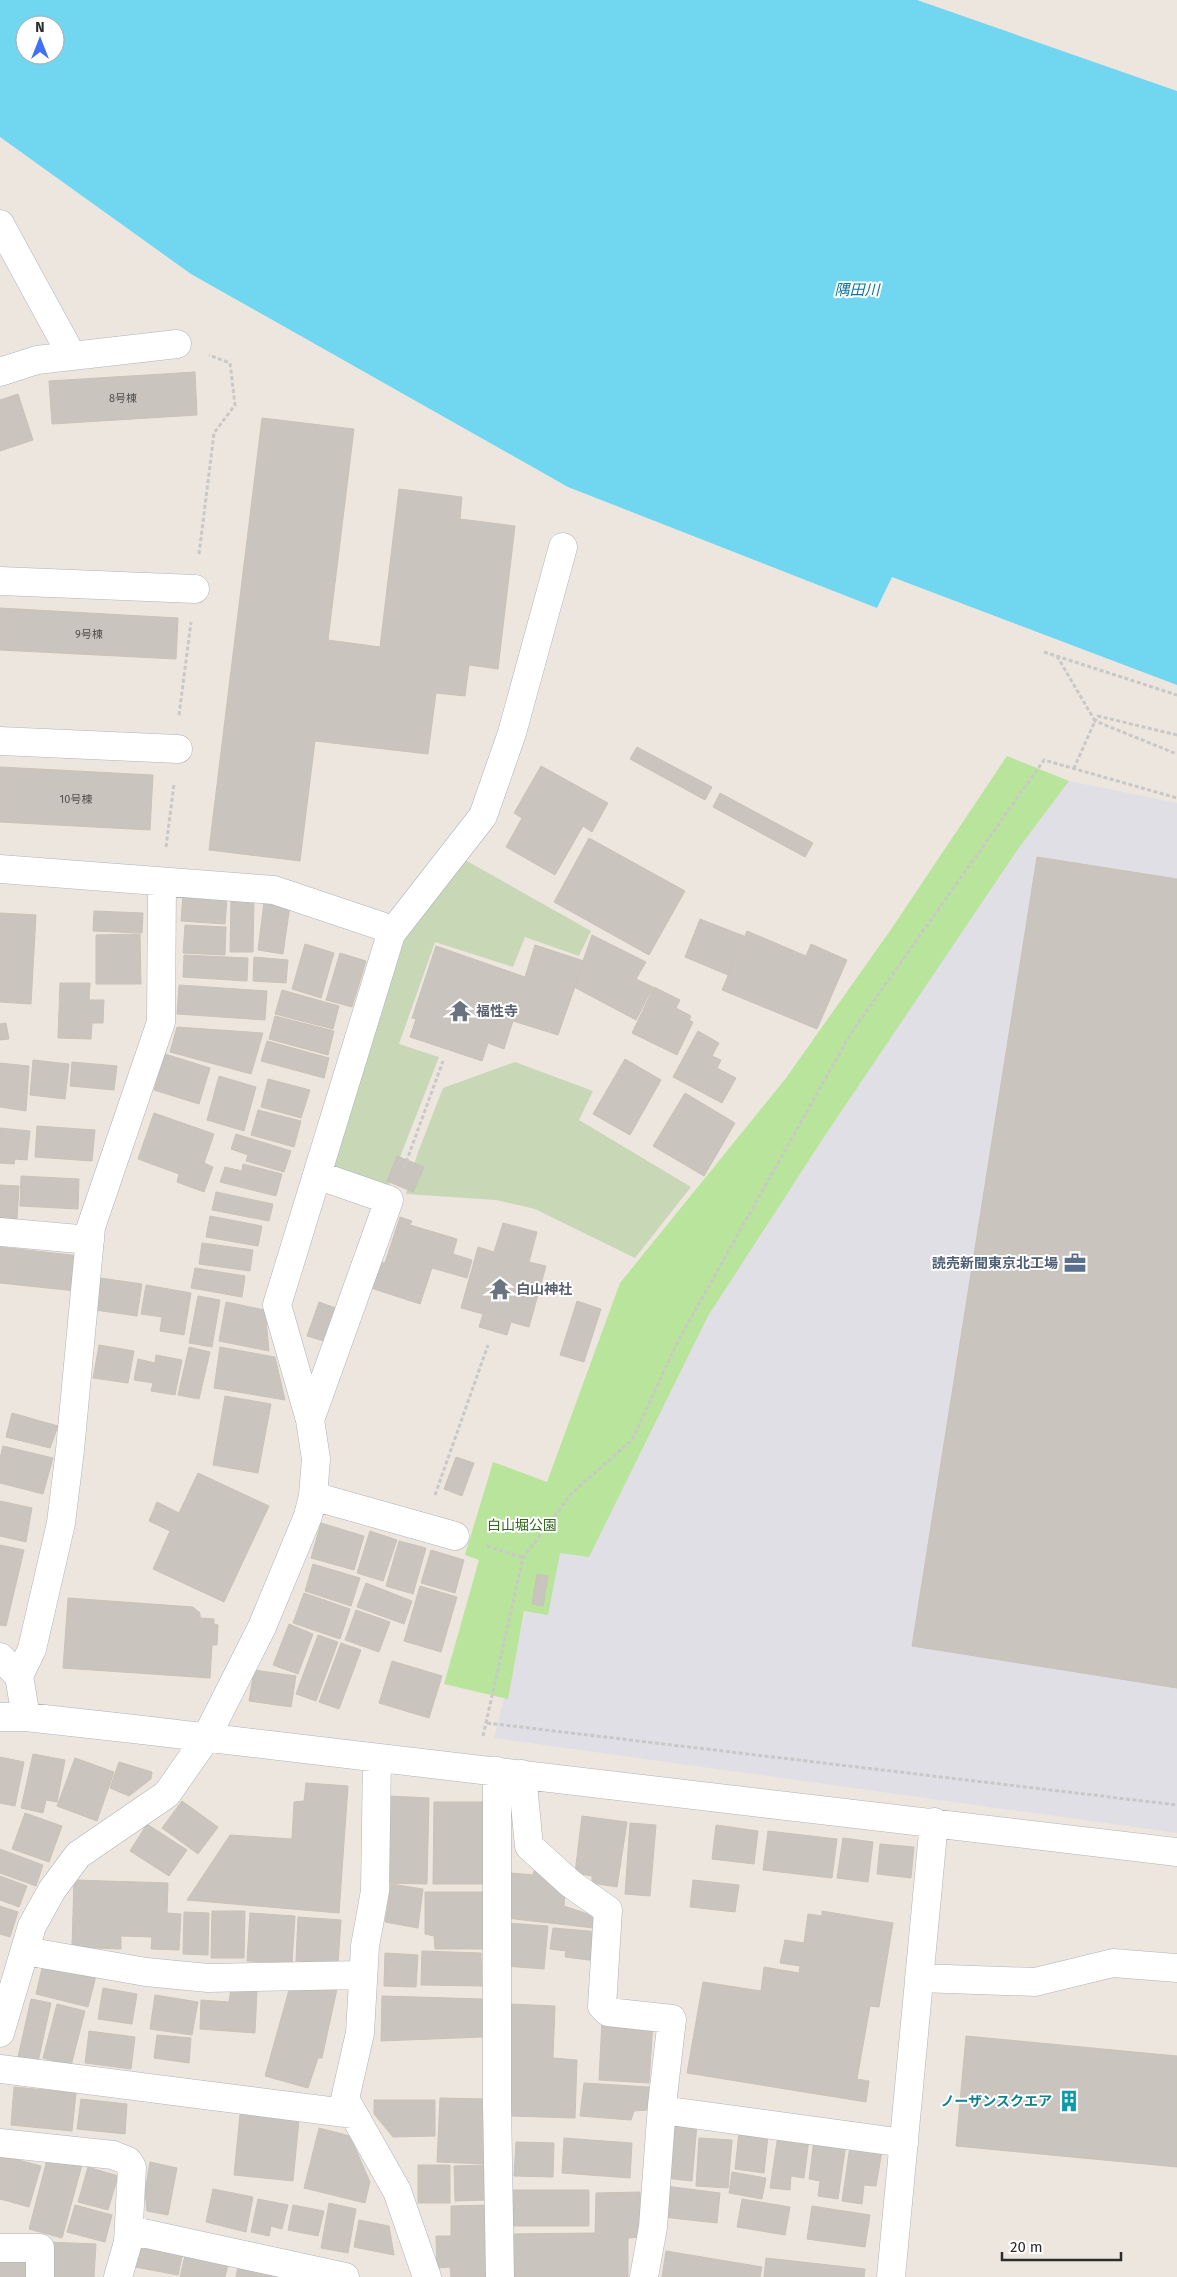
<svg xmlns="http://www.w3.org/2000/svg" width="1177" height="2277" font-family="'Fira Sans','Noto Sans JP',sans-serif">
<rect width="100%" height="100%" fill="#ede6de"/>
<path fill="#e0dfe6" d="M1054,778L1177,803V1833L494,1738L542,1543Z"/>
<path fill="#b9e49b" d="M1007,756L1069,781L1018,849L822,1140L708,1316L589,1557L560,1553L548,1615L524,1611L508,1699L444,1684L479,1560L465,1555L493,1462L547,1482L620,1283L786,1078L892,928Z"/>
<path fill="#c8d7b5" d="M458,856L591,931L579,956L525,937L513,967L435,942L399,1044L439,1057L388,1188L333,1167L403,939Z
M515,1062L593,1091L579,1120L691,1187L635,1258L535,1209L496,1200L406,1194L417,1155L443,1088Z"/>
<path fill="#71d6ef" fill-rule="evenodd" d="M0,0H917L1177,91V685L892,577L877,608L568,487L191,274L0,137ZM25,25H55V55H25Z"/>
<path fill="#c9c4bd" stroke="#c9c2b8" d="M195,372L197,415L52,424L49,381Z
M18,394L33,440L0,451V400Z
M262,418L354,429L328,640L380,647L399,489L462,497L460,519L515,526L498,669L469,665L465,696L436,693L428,754L315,741L300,861L209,850Z
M0,608L178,618L176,659L0,650Z
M637,747L712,787L705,800L630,759Z
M541,766L608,803L592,832L583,826L555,875L506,847L522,818L514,813Z
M0,767L153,775L150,830L0,822Z
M720,793L813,843L805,857L713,807Z
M589,838L685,891L649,955L554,902Z
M1037,857L1177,879V1688L912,1646Z
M183,895L227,898L225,924L181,921Z
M231,899L254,900L253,952H230Z
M264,902L290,905L283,954L258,950Z
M94,911L143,913L142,933L93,931Z
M0,913L36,915L31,1004L0,1002Z
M700,919L744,936L728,975L685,957Z
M185,925L226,927L225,955L183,953Z
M747,931L806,956L811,944L847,960L817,1029L722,990Z
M140,934L141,984H96V935Z
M592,935L646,962L636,979L653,987L636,1020L574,987Z
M305,944L334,953L321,998L292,989Z
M535,945L584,961L558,1035L513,1021L504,1049L488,1043L482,1061L410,1037L416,1019L412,1018L436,946L525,977Z
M340,953L366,961L352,1007L326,1000Z
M184,955L248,958L247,981L183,977Z
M254,957L288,960L286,983L253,981Z
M60,983H90L89,1000H104L103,1023H92L91,1039L58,1038Z
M179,985L267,991L265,1020L177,1014Z
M654,987L680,1000L676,1008L691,1016L689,1020L693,1022L677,1055L632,1033Z
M282,990L339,1006L333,1029L275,1014Z
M275,1016L334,1031L328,1055L269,1039Z
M6,1023L9,1039L0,1040V1024Z
M177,1027L263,1033L251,1074L170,1052Z
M698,1031L719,1043L712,1056L721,1060L717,1068L736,1078L722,1103L673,1077Z
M267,1041L329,1058L324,1078L261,1061Z
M165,1054L210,1068L199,1104L154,1090Z
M625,1059L661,1080L630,1135L593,1114Z
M33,1060L69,1064L65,1099L30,1095Z
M72,1062L117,1066L114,1090L70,1086Z
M0,1063L29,1066L26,1111L0,1107Z
M219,1076L256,1087L244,1131L207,1120Z
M268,1079L310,1090L301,1118L261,1107Z
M685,1093L735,1123L704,1176L653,1146Z
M258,1110L301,1121L294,1147L251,1135Z
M154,1113L214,1134L204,1163L213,1167L204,1192L177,1182L179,1174L138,1159Z
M37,1126L95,1130L92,1161L35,1157Z
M0,1128L30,1131L27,1160L15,1159L14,1164L0,1163Z
M236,1134L291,1151L284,1172L246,1161L248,1155L231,1149Z
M397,1156L424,1167L413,1192L387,1181Z
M243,1164L282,1174L276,1196L220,1182L225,1167L242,1171Z
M21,1176L79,1179L78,1209L20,1206Z
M0,1185L19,1186L17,1219L0,1218Z
M216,1192L273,1204L269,1221L212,1210Z
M210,1216L262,1226L258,1246L206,1237Z
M400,1217L412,1221L410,1225L457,1239L453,1254L472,1260L467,1278L432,1268L420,1304L371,1288L380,1262L385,1263Z
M503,1223L537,1232L529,1262L546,1266L529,1327L511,1322L507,1335L479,1327L483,1314L461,1308L478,1247L494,1252Z
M202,1243L253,1250L250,1271L199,1264Z
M0,1247L80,1256L76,1291L0,1283Z
M195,1268L245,1276L242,1297L191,1288Z
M100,1278L142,1284L137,1316L95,1310Z
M146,1285L191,1293L184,1335L160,1331L162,1317L141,1314Z
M198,1296L220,1300L212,1347L189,1343Z
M577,1301L601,1309L584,1362L560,1355Z
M226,1302L265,1310L269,1351L219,1341Z
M319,1302L341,1310L331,1343L307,1336Z
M99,1345L134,1351L128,1383L93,1378Z
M189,1347L210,1352L199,1399L178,1395Z
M220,1347L275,1357L285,1400L214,1388Z
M156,1355L182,1360L175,1395L151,1391L153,1383L134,1380L138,1359L155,1363Z
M225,1396L271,1404L258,1473L213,1465Z
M12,1413L58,1426L50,1448L6,1437Z
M3,1446L53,1458L43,1494L0,1483V1458Z
M456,1457L474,1463L462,1496L444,1489Z
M198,1473L269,1506L224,1602L153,1569L170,1531L149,1521L157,1502L179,1513Z
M0,1501L32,1508L26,1542L0,1536Z
M321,1523L364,1536L354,1570L311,1558Z
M370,1531L397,1540L383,1581L357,1573Z
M399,1541L426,1548L413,1594L386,1586Z
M0,1545L24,1550L6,1626L0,1625Z
M431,1550L464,1560L455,1593L421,1583Z
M313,1564L360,1578L351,1606L305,1591Z
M537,1574L548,1576L543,1606L532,1604Z
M366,1583L412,1601L404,1624L357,1607Z
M420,1586L457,1597L441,1652L404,1641Z
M304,1593L350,1609L340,1639L293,1623Z
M68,1598L193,1607L200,1613V1618L214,1619V1624L218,1625L217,1645H212L210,1678L63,1668Z
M356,1610L390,1622L379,1652L345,1640Z
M289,1624L313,1634L298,1674L273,1665Z
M318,1635L338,1642L316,1701L296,1694Z
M341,1643L361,1650L339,1709L319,1702Z
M392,1661L442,1676L429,1718L379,1703Z
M254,1670L296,1676L291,1707L249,1701Z
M33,1754L65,1760L57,1802L46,1800L43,1813L21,1808Z
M0,1757L24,1762L15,1806L0,1803Z
M75,1758L114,1772L97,1821L57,1806Z
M119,1762L152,1772L151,1779L129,1796L110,1788Z
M306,1783L348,1786L339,1913L187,1900L230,1835L292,1839L294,1802L304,1801Z
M389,1796L429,1798L427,1884L387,1883Z
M182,1801L218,1827L198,1854L162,1828Z
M434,1802H483V1884H433Z
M25,1813L62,1826L49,1862L12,1849Z
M582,1816L627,1822L617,1887L592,1883V1876L575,1873Z
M630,1823L656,1825L650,1896L625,1894Z
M147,1824L187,1850L169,1876L130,1851Z
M716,1825L758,1831L754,1864L712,1859Z
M768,1831L837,1839L832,1878L763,1870Z
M843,1838L873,1842L868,1882L837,1878Z
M880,1844L914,1847L911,1878L877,1874Z
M0,1849L43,1865L36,1886L0,1873Z
M535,1868L565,1893L564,1906L594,1916V1928L506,1918L511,1873L533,1875Z
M0,1876L27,1886L19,1907L0,1900Z
M74,1880L168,1883L167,1913L181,1914L179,1950L151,1949L152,1937L121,1936V1949L72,1947Z
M693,1880L739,1885L735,1912L690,1907Z
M391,1884L423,1889L418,1928L385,1922Z
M425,1892H485V1949H435L434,1936L425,1934Z
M0,1906L18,1912L10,1937L0,1934Z
M212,1911H245L244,1958H211Z
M822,1911L893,1923L879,2007L870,2006L857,2079L869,2081L866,2102L687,2073L703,1982L761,1991L764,1967L799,1973L800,1966L780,1963L785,1940L804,1943L808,1914L822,1916Z
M184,1912L209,1913L208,1955L183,1954Z
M250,1913L295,1916L292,1963L247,1961Z
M298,1917L341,1920L338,1963L296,1961Z
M508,1923L548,1926L544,1969L505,1966Z
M553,1928L600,1932L597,1961L565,1957L566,1951L550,1949Z
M422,1951L481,1953L482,1986L421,1985Z
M385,1953L418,1955L416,1987L384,1986Z
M43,1964L96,1976L88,2007L36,1994Z
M103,1988L137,1994L132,2024L98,2019Z
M231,1988L257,1990L255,2033L200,2029L201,2000L229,2002Z
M337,1989L322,2058H318L308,2088L265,2076L289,1990Z
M155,1995L198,2002L192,2035L150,2029Z
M382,1996L482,1999V2037L381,2041Z
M31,1999L51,2003L38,2062L18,2057Z
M57,2004L85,2011L71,2066L43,2058Z
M511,2004L555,2006L553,2058L577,2060L575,2118L510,2116Z
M602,2019L653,2022L649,2083L599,2080Z
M89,2031L135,2037L131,2069L85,2063Z
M157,2035L191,2038L189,2063L154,2058Z
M966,2036L1177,2056V2167L956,2146Z
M584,2083L649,2087L648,2110L634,2111L631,2120L580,2116Z
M14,2087L76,2093L72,2131L11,2125Z
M440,2098L487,2099L486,2164L437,2162Z
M81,2099L127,2104L125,2134L77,2129Z
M374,2100H435V2136L393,2137L374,2114Z
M240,2114L299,2120L293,2181L234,2175Z
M669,2122L697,2124L692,2181L664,2178Z
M319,2128L350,2136L370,2182L365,2203L304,2188Z
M739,2132L768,2136L764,2173L735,2169Z
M778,2135L809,2139L804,2178L791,2176L790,2190L770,2188Z
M564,2138L632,2143L630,2178L562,2173Z
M699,2138L732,2140L728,2188L696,2186Z
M814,2140L846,2144L838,2199L818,2196L820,2181L809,2179Z
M516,2142L554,2143L553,2177L514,2176Z
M850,2146L882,2151L876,2186L864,2185L862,2204L842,2201Z
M0,2155L41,2166L29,2207L0,2199Z
M48,2156L82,2165L62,2238L29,2229Z
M150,2162L177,2168L168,2215L147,2211L145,2191Z
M418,2165H450V2203H418Z
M486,2165L487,2200L455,2201L454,2166Z
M88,2167L118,2176L108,2210L78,2202Z
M732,2172L766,2178L762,2199L729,2193Z
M665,2186L720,2193L717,2223L662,2217Z
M213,2189L253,2197L246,2232L206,2222Z
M509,2190H589V2226H509Z
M640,2192L641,2237L628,2238V2277H512L511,2234L595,2233L596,2193Z
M258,2199L288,2205L282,2229L271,2226L269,2236L251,2232Z
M742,2199L790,2207L785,2235L737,2227Z
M329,2203L356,2209L348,2253L321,2248Z
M75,2205L112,2215L105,2242L67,2232Z
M293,2205L324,2211L318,2236L288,2230Z
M491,2205L494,2277H451L450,2267L437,2268L436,2236H451V2206Z
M812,2206L870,2215L865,2247L807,2239Z
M359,2220L389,2226L394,2255L354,2247Z
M140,2239L184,2248L178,2275L135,2267Z
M47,2242L96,2244L94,2277H45Z
M186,2251L229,2261L225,2277H180Z
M666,2251L762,2267L760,2277H662Z
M0,2256L34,2257L33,2277H0Z
M766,2258L865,2269L864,2277H764Z
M239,2260L279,2268L278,2277H236Z"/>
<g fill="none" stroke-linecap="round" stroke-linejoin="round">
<g stroke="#aeb2bc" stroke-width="29">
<path id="minor" d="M0,224L72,356
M0,372L37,360L177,344
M0,581L195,589
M0,741L178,749
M0,869L274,890L381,926L391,934
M0,1232L90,1240
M310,1420L389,1200L317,1175
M313,1496L455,1536
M0,1657L19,1676L26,1717
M19,1676L32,1649L61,1523L70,1450L91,1227L161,1022L162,882
M0,1717H26L134,1729L1177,1852
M377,1758L375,1891L365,1946L360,2033L345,2099L397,2191L427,2277
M497,1771V2104L500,2277
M522,1774L529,1846L571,1884L608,1910L602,2006L608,2012L672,2019L662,2105L653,2227L644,2277
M25,1951L146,1972L208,1978L363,1975
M919,1978L1035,1982L1113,1963L1177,1968
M0,2033L32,1926L52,1890L78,1855L167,1794L206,1738L262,1627L308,1516L313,1496L316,1459L310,1420L277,1305L391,934L483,816L512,733L563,547
M0,2069L353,2114
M662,2110L904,2143
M0,2143L113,2155L128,2161L132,2167L128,2242L118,2277
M129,2230L345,2277
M0,2248H40V2277
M891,2277L934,1822"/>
</g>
<path stroke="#c8c8c8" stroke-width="3" stroke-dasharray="4 2.5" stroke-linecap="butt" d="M199,554L214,433L235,405L230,363L209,355
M1044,652L1177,695
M1057,656L1095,721L1074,768
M179,715L191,622
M1177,735L1098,716L1095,721L1177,754
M166,847L174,784
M404,1168L443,1061
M435,1495L488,1345
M487,1546L523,1558
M487,1723L1177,1805
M483,1736L523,1558L572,1493L632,1440L678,1341L851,1033L1044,760L1177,798"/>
<use href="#minor" stroke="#fff" stroke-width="28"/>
</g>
<defs>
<g id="temple-bare" transform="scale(1.725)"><path d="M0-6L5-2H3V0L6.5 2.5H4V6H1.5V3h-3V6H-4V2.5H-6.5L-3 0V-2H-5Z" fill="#6b7280" stroke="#fff" stroke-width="2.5" paint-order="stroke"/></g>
<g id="office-bare" transform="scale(1.725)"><path d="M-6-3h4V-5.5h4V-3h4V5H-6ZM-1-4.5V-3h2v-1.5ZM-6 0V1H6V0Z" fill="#5c6f8a" stroke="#fff" stroke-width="2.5" paint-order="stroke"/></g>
<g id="building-bare" transform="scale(1.725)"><path d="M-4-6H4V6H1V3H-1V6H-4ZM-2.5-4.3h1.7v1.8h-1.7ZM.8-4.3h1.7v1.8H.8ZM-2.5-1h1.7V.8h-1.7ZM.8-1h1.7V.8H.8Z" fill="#0f9aa8" stroke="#fff" stroke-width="2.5" paint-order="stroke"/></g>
</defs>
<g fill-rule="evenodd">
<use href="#temple-bare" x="460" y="1011"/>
<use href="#office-bare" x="1075" y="1263"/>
<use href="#temple-bare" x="500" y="1289"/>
<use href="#building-bare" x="1069" y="2101"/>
</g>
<g text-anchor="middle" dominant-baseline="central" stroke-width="4" stroke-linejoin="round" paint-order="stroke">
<g font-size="11" fill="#535250">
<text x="123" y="398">8号棟</text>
<text x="89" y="634">9号棟</text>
<text x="76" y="799">10号棟</text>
</g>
<g font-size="14" font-weight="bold" fill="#5b616d" stroke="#fff" text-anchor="start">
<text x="476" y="1011">福性寺</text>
<text x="516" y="1289">白山神社</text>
</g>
<g font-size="14" font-weight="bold" fill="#4e5e75" stroke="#fff" text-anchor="end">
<text x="1058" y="1263">読売新聞東京北工場</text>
</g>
<g font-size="14" fill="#306a1a" stroke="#fff">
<text x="522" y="1525">白山堀公園</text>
</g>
<g font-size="14" font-weight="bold" fill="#0d838f" stroke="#fff" text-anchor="end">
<text x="1052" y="2101">ノーザンスクエア</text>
</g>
<g font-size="15" font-style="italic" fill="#0d769f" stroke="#fff">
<text x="857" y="290">隅田川</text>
</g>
</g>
<g transform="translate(40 40)"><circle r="24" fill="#ffffff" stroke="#ababab"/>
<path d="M0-4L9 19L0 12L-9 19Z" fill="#3e6efa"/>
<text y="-8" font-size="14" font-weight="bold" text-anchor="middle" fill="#2c2c2c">N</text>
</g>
<path d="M1002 2252v8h119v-8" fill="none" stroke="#2c2c2c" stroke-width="2.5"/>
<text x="1010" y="2252" font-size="15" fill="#2c2c2c" stroke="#ffffff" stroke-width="4" paint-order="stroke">20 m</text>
</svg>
